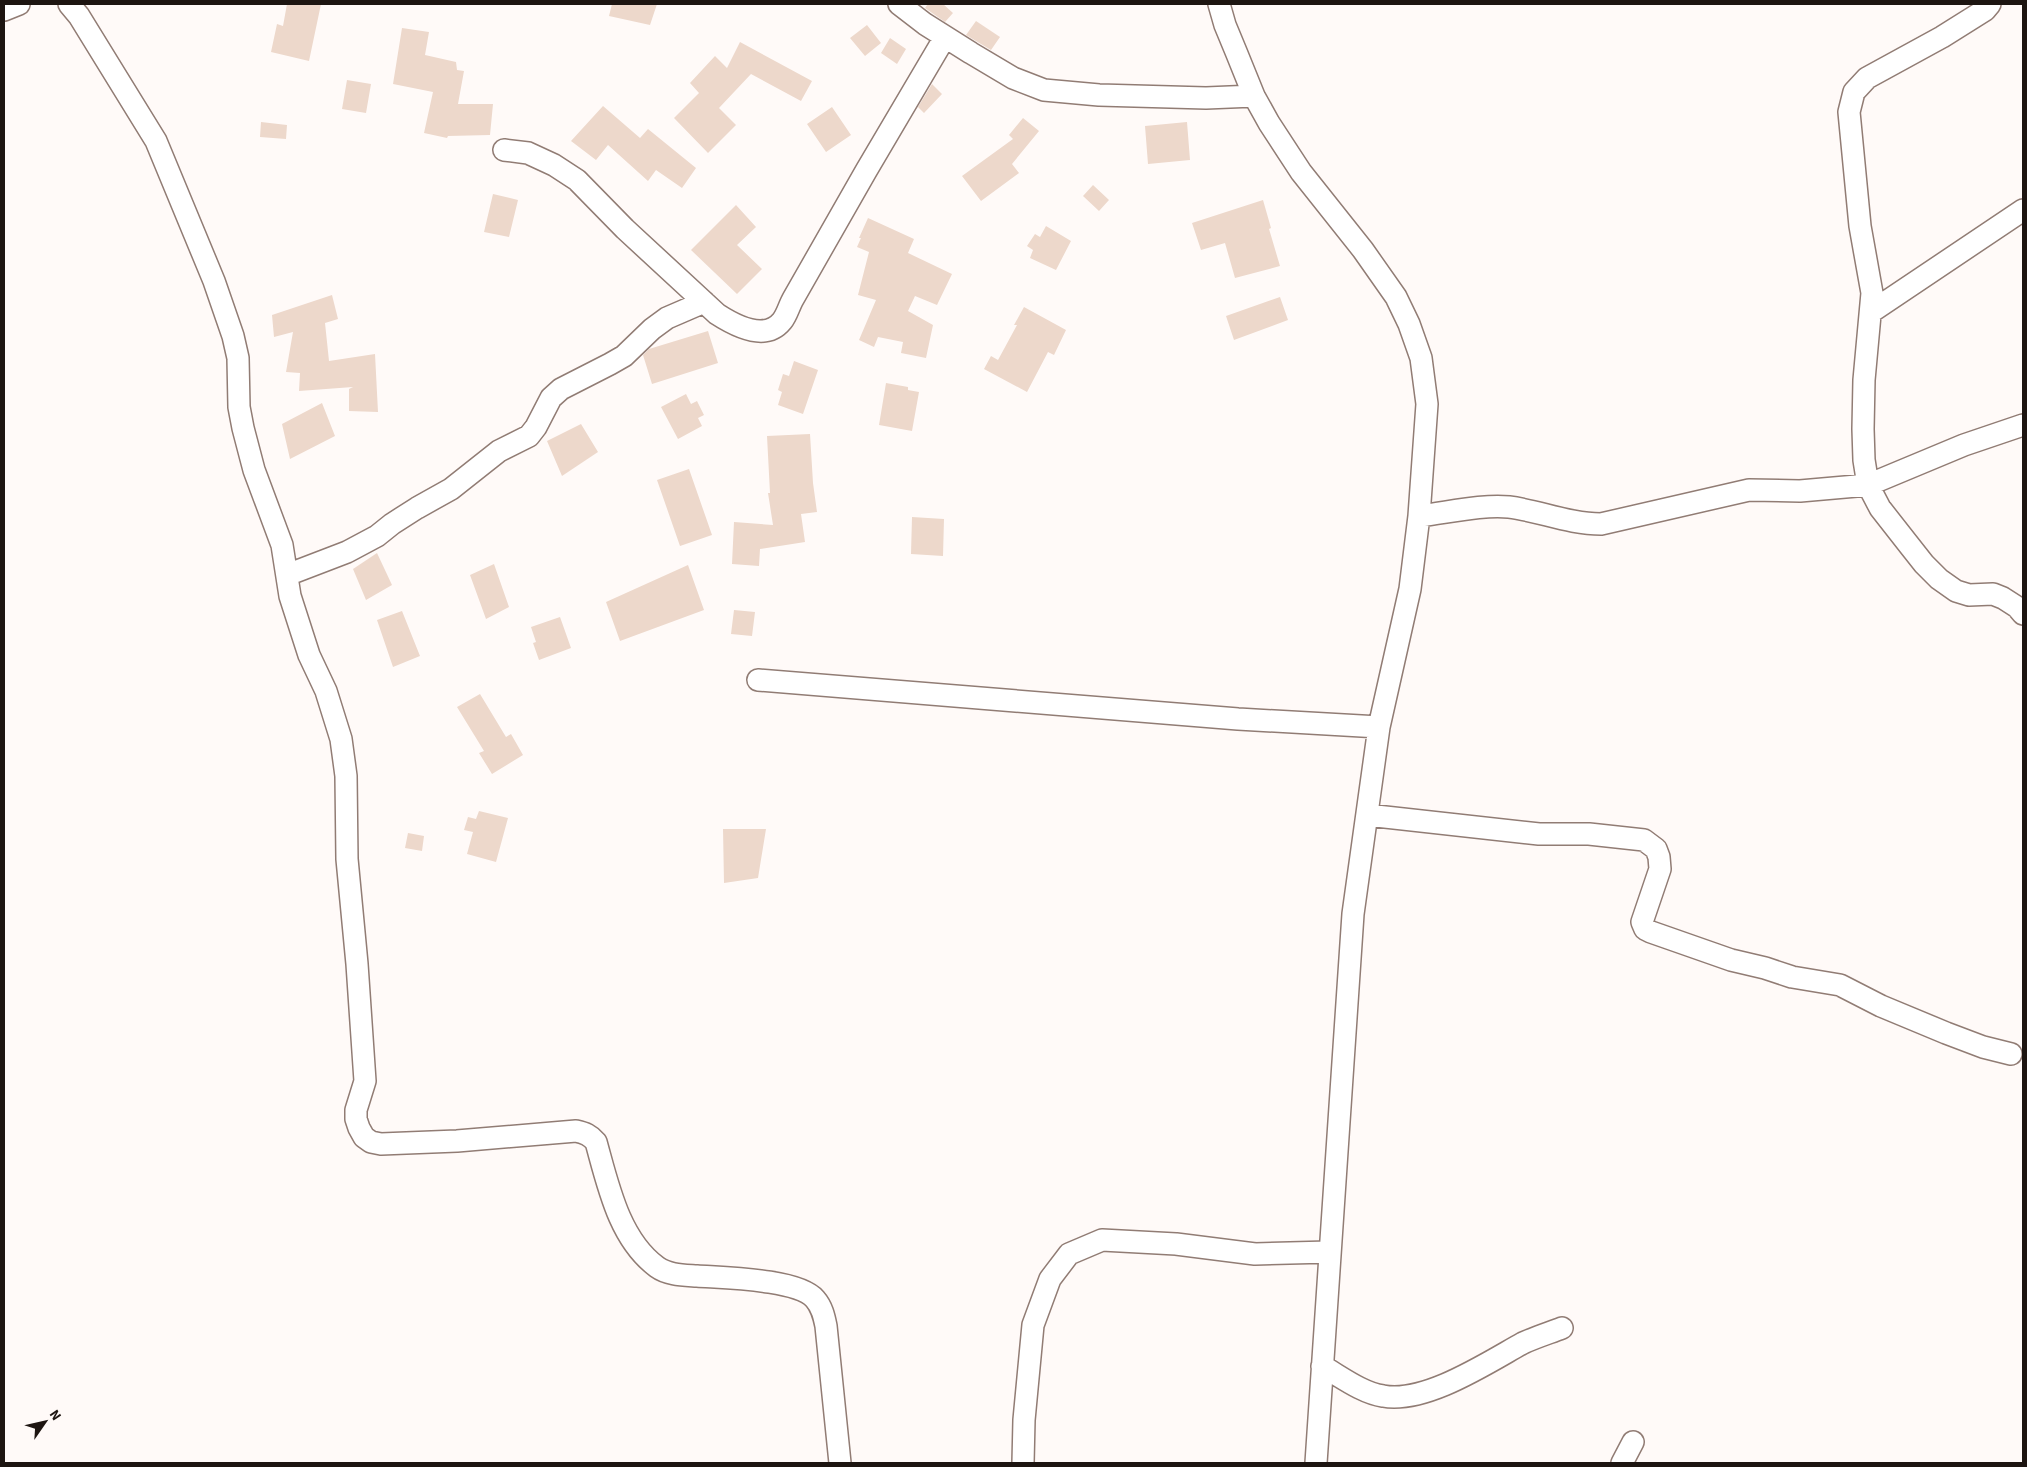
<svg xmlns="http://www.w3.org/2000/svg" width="2027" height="1467" font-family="'Source Sans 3',sans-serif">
<rect width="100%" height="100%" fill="#fffaf8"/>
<path fill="#edd8cb" d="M287,4H321L309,61L271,52L277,24L283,26Z
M612,4H657L650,25L609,16Z
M928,4H943L953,13L945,22L925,8Z
M976,21L1000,37L991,50L966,35Z
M867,25L881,43L865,56L850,38Z
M402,28L429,32L425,55L456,62L457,70L464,71L458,104H493L490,135L448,136L447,138L424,133L433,92L393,84Z
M890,38L906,49L897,64L881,53Z
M740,42L812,81L801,101L751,74L719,108L736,125L708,153L674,118L699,93L690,83L715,56L727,68Z
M347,80L371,84L366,113L342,109Z
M932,84L942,94L924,113L918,107Z
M603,106L640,138L648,129L696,168L682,188L656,170L648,181L608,145L596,160L571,141Z
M832,107L851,135L826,152L807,124Z
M1023,118L1039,131L1012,164L1019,173L981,201L962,176L1013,139L1009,135Z
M261,122L287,125L286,139L260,137Z
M1187,122L1190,160L1148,164L1145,126Z
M1093,185L1109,200L1099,211L1083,196Z
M493,194L518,200L509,237L484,232Z
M1263,200L1271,228L1269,229L1280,266L1235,278L1225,243L1201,250L1192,223Z
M736,205L756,227L737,245L762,269L737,294L691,250Z
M868,218L914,239L908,253L952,274L937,305L915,296L908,311L933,325L926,358L901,353L903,342L878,337L874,347L859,340L876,300L858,295L869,252L857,247L861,238H859Z
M1046,226L1071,241L1056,270L1030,258L1033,250L1027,246L1035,234L1040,237Z
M332,295L338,319L325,323L329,361L375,354L378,412L349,411V389L353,387L299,391L300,373L286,372L293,332L274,337L272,315Z
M1280,297L1288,320L1234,340L1226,316Z
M1024,307L1066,330L1054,355L1048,352L1027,392L984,369L991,356L998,360L1017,325H1014Z
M708,331L718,363L652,384L643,355L649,349Z
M794,361L818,370L803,414L778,405L782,392L778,390L783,374L789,376Z
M886,383L908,387V390L919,392L912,431L879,425Z
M686,394L691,404L697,401L704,415L698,418L702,426L678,439L661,407Z
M322,403L335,436L290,459L282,424Z
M581,424L598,452L562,476L547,441Z
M810,434L813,483L817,512L801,514L805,542L760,549L759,566L732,564L734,522L773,525L768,493H770L767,436Z
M689,469L712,535L680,546L657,480Z
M912,517L944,519L943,556L911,554Z
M377,553L392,585L366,600L353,569Z
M494,564L509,607L486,619L470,575Z
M688,565L704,610L620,641L606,602Z
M734,610L755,612L752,636L731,634Z
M402,611L420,656L393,667L377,620Z
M560,617L571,648L539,660L533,643L536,642L531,627Z
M480,694L506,737L511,734L523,755L492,774L479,753L484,751L457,707Z
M479,811L508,818L496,862L467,854L473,832L464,830L468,817L476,819Z
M723,829H766L758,878L724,883Z
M408,833L424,836L422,851L405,848Z"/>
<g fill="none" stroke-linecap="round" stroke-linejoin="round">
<g stroke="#917c74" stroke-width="24">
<path id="minor" d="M69,4L79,16L156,141L214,281L233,336L238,358L239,407L243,428L254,470L282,545L290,596L309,655L326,691L341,739L346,776L347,859L357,964L365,1081L356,1110V1119L359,1128L364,1137L371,1142L381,1144L457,1141L576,1131C585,1133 590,1135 596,1142C608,1185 619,1239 657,1267C668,1275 683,1275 697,1276C724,1278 798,1279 815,1299C822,1307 824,1316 826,1326L840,1463
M899,4L925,24L971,53L1013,78L1044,90L1099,95L1206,98L1254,96
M1219,4L1225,25L1237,54L1254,96L1269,123L1301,172L1363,250L1396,297L1409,324L1421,358L1427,404L1419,516L1410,589L1379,727L1353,914L1316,1463
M1990,4L1985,10L1942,37L1867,78L1854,92L1849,112L1860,226L1872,293L1864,380L1863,429L1864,460L1868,485L1880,508L1909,545L1924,564L1939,579L1956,591L1969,595L1993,594L2003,598L2017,607L2023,614
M4,10L19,4
M504,150L528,153L554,165L577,180L625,229L717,314C734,325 765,342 782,321C787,315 789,306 793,299L866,171L945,37
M1871,312L2023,210
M1419,516C1446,513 1483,504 1509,507C1540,511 1569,524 1601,524L1749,490L1800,491L1868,485L1964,445L2023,425
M287,575L347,552L377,536L392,524L417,508L451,489L499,451L529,436L536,427L551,398L561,389L610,364L624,356L652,329L667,318L704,302
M758,680L1238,719L1379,727
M1367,815L1539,834H1589L1644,840L1656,849L1659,857L1660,869L1642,922L1645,929L1651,932L1731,960L1765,968L1792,977L1840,985L1881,1006L1946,1033L1983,1047L2011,1054
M1322,1366C1340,1376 1362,1393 1383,1396C1425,1404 1487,1363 1523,1343C1536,1337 1549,1333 1562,1328
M1023,1463L1024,1420L1033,1325L1050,1279L1069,1254L1102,1240L1176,1244L1255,1254L1329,1252
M1622,1463L1633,1442"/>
</g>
<use href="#minor" stroke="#fff" stroke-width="21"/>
</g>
<rect width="2027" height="1467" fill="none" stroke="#1d1511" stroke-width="10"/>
<g transform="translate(45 1422) rotate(56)" stroke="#fffaf8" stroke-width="4" paint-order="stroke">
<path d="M0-4L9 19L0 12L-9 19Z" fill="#1d1511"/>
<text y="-8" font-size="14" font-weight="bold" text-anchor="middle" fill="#1d1511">N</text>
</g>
</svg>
